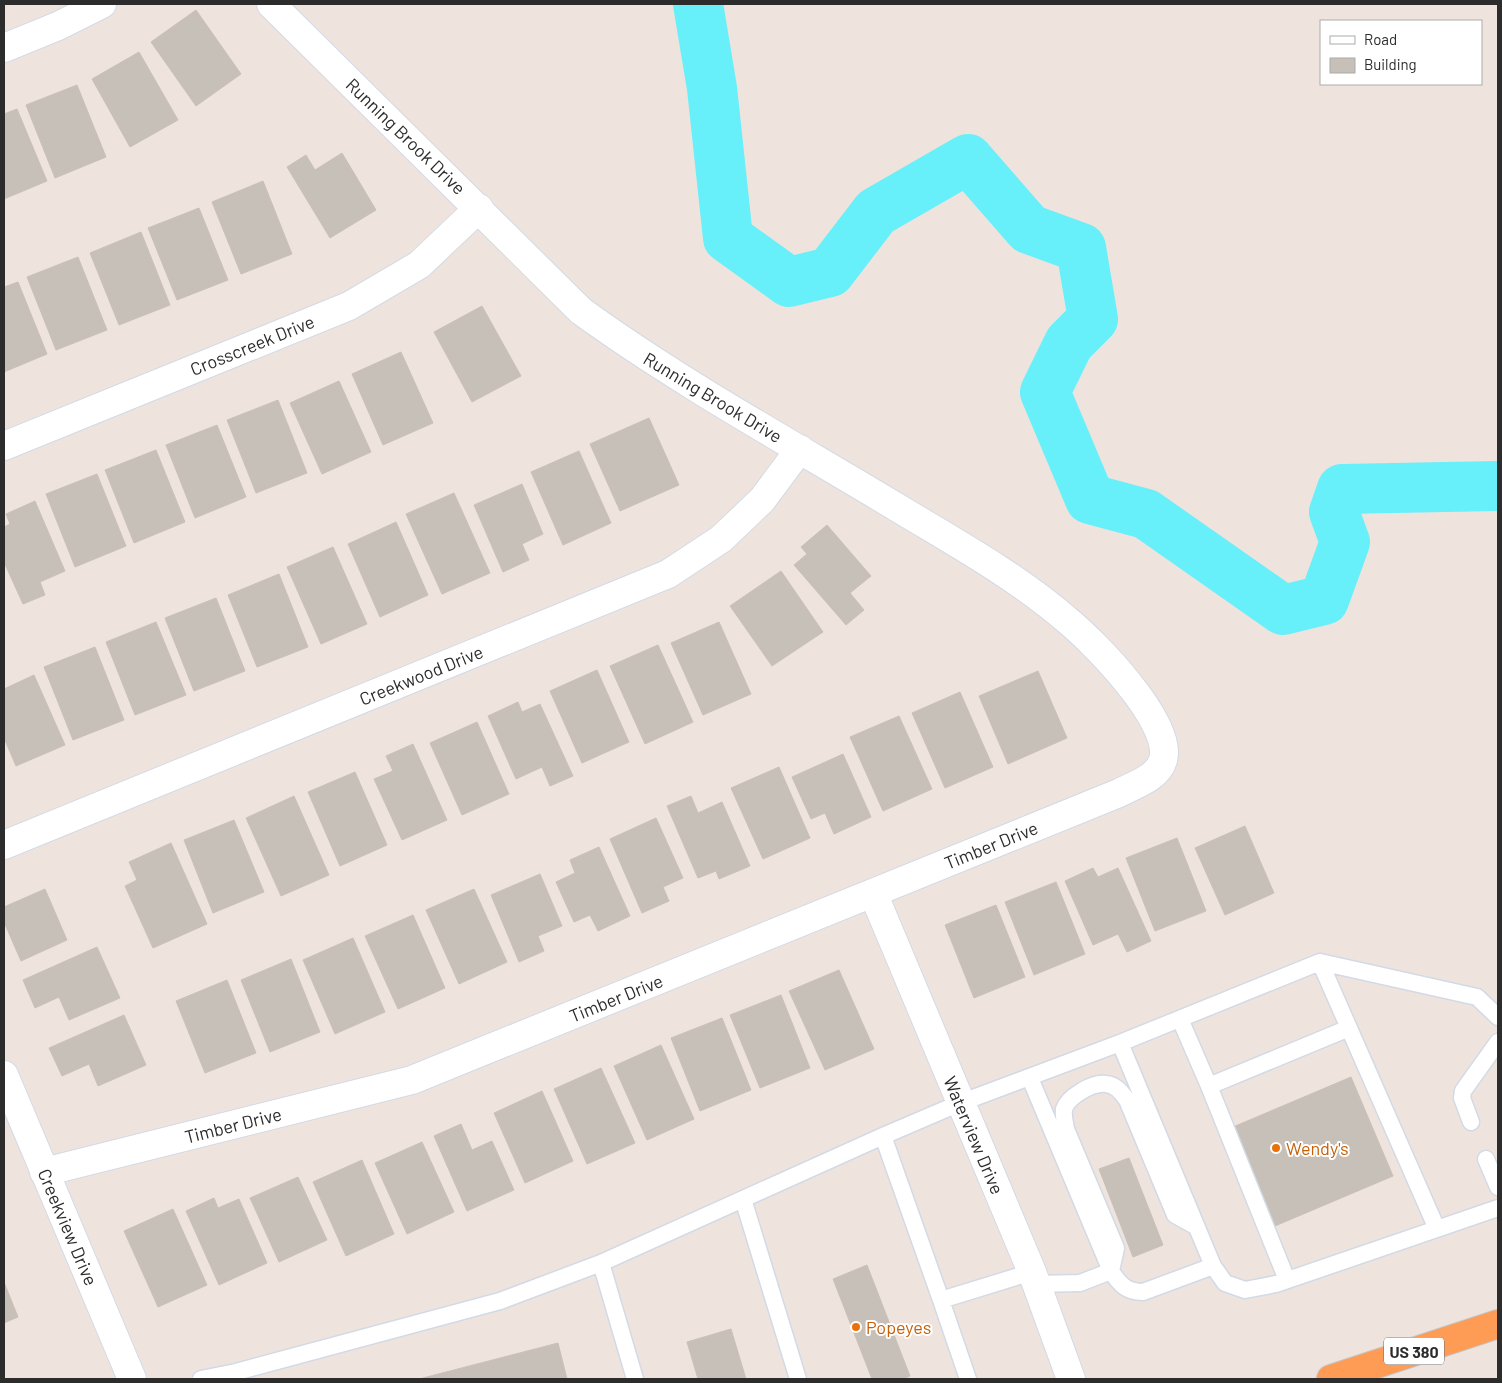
<svg xmlns="http://www.w3.org/2000/svg" width="1502" height="1383" font-family="Barlow,sans-serif">
<rect width="100%" height="100%" fill="#efe4dd"/>
<g fill="none" stroke-linecap="round" stroke-linejoin="round">
<path stroke="#67effa" stroke-width="50" d="M698,4L712,88L728,238L789,282L830,272L876,212L968,159L1029,229L1081,248L1093,319L1069,343L1045,392L1090,499L1146,514L1283,610L1324,600L1345,542L1334,512L1342,489L1498,486"/>
</g>
<path fill="#c7c0b9" stroke="#cbc0b7" d="M196,10L241,74L196,106L151,42Z
M139,52L178,120L130,147L92,79Z
M77,85L106,157L55,178L26,105Z
M17,109L47,181L4,199V114Z
M342,153L376,210L330,238L287,167L306,155L315,170Z
M263,181L292,254L241,274L212,202Z
M199,208L228,280L177,300L148,228Z
M141,232L170,305L119,325L90,253Z
M78,257L107,330L56,350L27,277Z
M18,282L47,354L4,372V287Z
M482,306L521,376L472,402L434,332Z
M401,352L433,423L383,445L352,374Z
M339,381L371,452L322,474L290,403Z
M278,400L307,473L256,493L227,420Z
M649,418L679,485L620,511L590,444Z
M217,425L246,497L195,518L166,445Z
M156,450L185,522L134,543L105,470Z
M579,451L611,523L563,545L531,472Z
M97,474L126,546L75,567L46,494Z
M522,484L543,534L522,544L529,560L503,572L474,505Z
M454,493L490,573L442,594L406,514Z
M35,501L65,571L40,582L45,595L23,604L4,562V527L10,524L6,514Z
M396,522L428,595L380,617L348,544Z
M827,525L871,576L850,593L864,610L846,625L794,565L807,554L801,547Z
M333,547L367,624L321,644L287,567Z
M781,571L823,632L772,666L730,606Z
M279,574L308,647L257,667L228,595Z
M216,598L245,671L194,691L165,618Z
M156,622L186,695L135,715L106,642Z
M719,622L751,694L703,715L671,643Z
M658,645L693,722L645,744L610,666Z
M95,647L124,720L73,740L44,667Z
M597,670L629,742L582,763L550,691Z
M1038,671L1067,738L1008,764L979,696Z
M34,675L65,745L16,766L4,738V689Z
M960,692L993,767L945,788L912,713Z
M518,702L522,712L540,704L573,776L550,786L542,767L516,779L488,716Z
M899,716L932,789L883,811L850,737Z
M477,722L509,794L462,815L430,743Z
M413,744L447,820L402,840L374,779L393,771L386,756Z
M843,754L871,817L834,834L825,813L811,819L792,777Z
M779,767L810,838L763,859L731,788Z
M355,772L387,845L340,866L308,792Z
M294,796L329,875L281,896L246,818Z
M691,796L698,813L722,802L750,866L719,879L716,871L698,878L667,806Z
M656,818L683,878L663,887L669,901L642,913L610,839Z
M234,820L264,892L213,913L184,840Z
M1245,826L1274,893L1225,915L1195,848Z
M1177,838L1206,911L1155,931L1126,858Z
M171,843L207,924L153,948L125,886L137,880L129,862Z
M599,847L630,916L598,931L590,915L574,922L556,882L575,873L570,860Z
M1093,868L1098,877L1118,868L1151,941L1127,952L1118,934L1093,945L1065,881Z
M540,874L562,926L538,936L544,951L519,962L491,895Z
M1056,882L1085,954L1034,975L1005,902Z
M45,889L67,940L21,961L4,922V907Z
M474,889L507,962L459,984L426,910Z
M996,905L1025,977L974,998L945,925Z
M413,915L445,988L398,1009L365,936Z
M353,938L385,1012L335,1034L303,960Z
M97,947L120,998L69,1020L59,997L35,1008L23,980Z
M291,959L320,1032L270,1052L241,980Z
M839,970L874,1049L825,1070L789,991Z
M227,980L256,1053L205,1073L176,1001Z
M781,995L810,1068L760,1088L730,1015Z
M124,1015L146,1065L98,1086L89,1064L62,1076L49,1048Z
M722,1018L751,1090L700,1111L671,1038Z
M661,1045L694,1119L647,1140L614,1066Z
M601,1068L635,1143L587,1164L554,1089Z
M1351,1077L1393,1176L1275,1226L1233,1127Z
M542,1091L573,1161L525,1183L494,1113Z
M461,1124L472,1150L492,1141L514,1190L467,1211L434,1136Z
M422,1142L454,1212L407,1234L375,1163Z
M1129,1158L1163,1245L1133,1257L1099,1169Z
M362,1160L394,1234L346,1256L313,1182Z
M298,1177L327,1240L279,1262L250,1198Z
M214,1198L218,1208L239,1199L267,1263L219,1285L186,1211Z
M173,1209L207,1285L158,1307L124,1231Z
M867,1265L910,1376L903,1379H872L833,1279Z
M4,1282L18,1317L4,1323Z
M731,1329L746,1379H698L687,1342Z
M558,1343L567,1379H419Z"/>
<g fill="none" stroke-linecap="round" stroke-linejoin="round">
<g stroke="#d2dae6" stroke-width="19">
<path id="service" d="M1320,962L1437,1229
M1180,1019L1209,1086L1349,1028
M1120,1043L1320,962L1477,997L1498,1017
M1030,1078L1111,1271C1120,1285 1127,1292 1143,1292L1213,1266
M1209,1086L1287,1280
M1471,1122L1462,1098L1463,1091L1498,1042
M883,1136L941,1300
M1486,1159L1498,1187
M743,1199L798,1379
M601,1263L635,1379
M1036,1284L1080,1283L1111,1271L1116,1248L1066,1129C1065,1123 1063,1115 1064,1109C1068,1097 1092,1082 1106,1084C1116,1085 1121,1092 1127,1100L1175,1215L1197,1227
M236,1372L500,1301L601,1263L883,1136L960,1103L1120,1043L1213,1266L1225,1283L1245,1290L1276,1284L1498,1208
M201,1379L236,1372L238,1379
M968,1379L941,1300L1032,1272"/>
</g>
<g stroke="#d2dae6" stroke-width="30">
<path id="minor" d="M4,48L58,26L102,4
M4,446L349,306L419,265L479,208
M4,845L668,574L721,539L762,500L800,449
M873,893L1032,1272L1071,1379
M4,1075L132,1379
M44,1172L412,1080L1119,793C1134,785 1158,778 1163,760C1174,723 1094,642 1067,620C1016,576 956,543 898,508C792,444 682,384 581,311L271,4"/>
</g>
<g stroke="#c4c4c4" stroke-width="30">
<path id="trunk" d="M1331,1379L1498,1324"/>
</g>
<use href="#service" stroke="#fff" stroke-width="16"/>
<use href="#minor" stroke="#fff" stroke-width="28"/>
<use href="#trunk" stroke="#fe9c56" stroke-width="28"/>
</g>
<g fill="#e8710a" stroke="#fff" stroke-width="2">
<circle cx="1276" cy="1148" r="5"/>
<circle cx="856" cy="1327" r="5"/>
</g>
<g text-anchor="middle" dominant-baseline="central" stroke-width="4" stroke-linejoin="round" paint-order="stroke">
<rect fill="#fff" stroke="#6b6b6b" stroke-width="1" x="1384" y="1337.5" width="60" height="27" rx="4"/>
<g font-size="16" font-weight="bold" fill="#2c2c2c">
<text x="1414" y="1351">US 380</text>
</g>
<g font-size="18" fill="#2c2c2c" stroke="#fff">
<text transform="translate(406 136) rotate(44)">Running Brook Drive</text>
<text transform="translate(252 345) rotate(-22)">Crosscreek Drive</text>
<text transform="translate(713 397) rotate(31)">Running Brook Drive</text>
<text transform="translate(421 675) rotate(-22)">Creekwood Drive</text>
<text transform="translate(991 845) rotate(-22)">Timber Drive</text>
<text transform="translate(616 998) rotate(-22)">Timber Drive</text>
<text transform="translate(233 1125) rotate(-14)">Timber Drive</text>
<text transform="translate(974 1135) rotate(67)">Waterview Drive</text>
<text transform="translate(68 1227) rotate(67)">Creekview Drive</text>
</g>
<g font-size="18" fill="#c56008" stroke="#fff" text-anchor="start">
<text x="1286" y="1148">Wendy's</text>
<text x="866" y="1327">Popeyes</text>
</g>
</g>
<rect width="1502" height="1383" fill="none" stroke="#2c2c2c" stroke-width="10"/>
<rect x="1320" y="20" width="162" height="65" fill="#ffffff" stroke="#ababab"/>
<rect x="1330" y="36" width="25" height="8" fill="#ffffff" stroke="#ababab"/>
<text x="1364" y="45" font-size="15" fill="#2c2c2c">Road</text>
<rect x="1330" y="58" width="25" height="15" fill="#c7c0b9" stroke="#ababab"/>
<text x="1364" y="70" font-size="15" fill="#2c2c2c">Building</text>
</svg>
